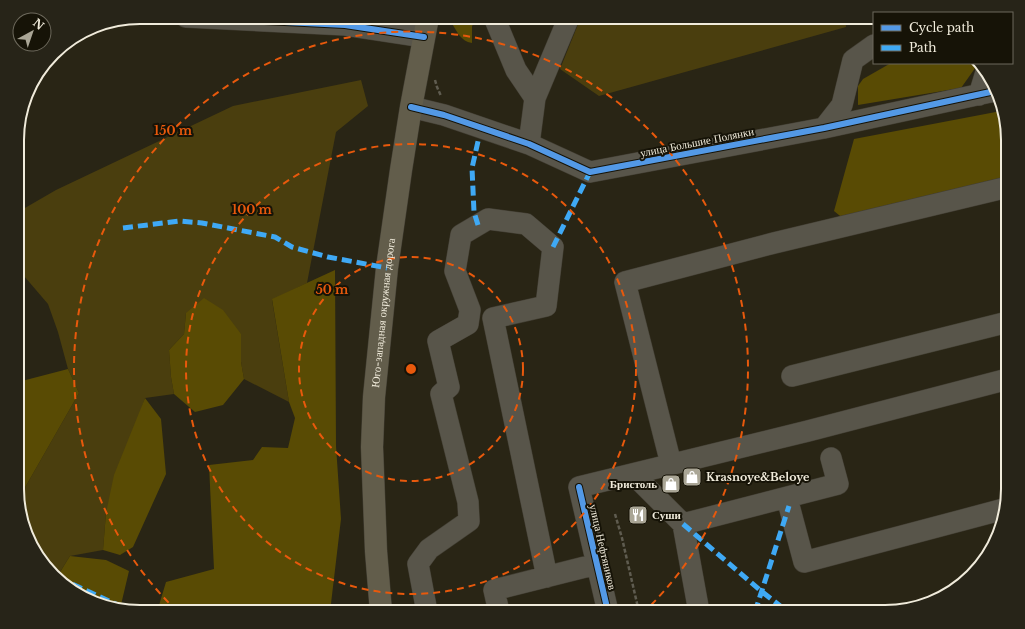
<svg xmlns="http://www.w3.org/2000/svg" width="1025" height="629" font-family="'Libre Baskerville',serif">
<rect width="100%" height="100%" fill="#292515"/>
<path fill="#4a3e0e" d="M581,17H845L846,27L599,96L560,69Z
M361,80L368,106L336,132L307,283L272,300L289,402L244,379L241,362V334L186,313L184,334L169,350L171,377L174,394L145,398L106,513L103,550L70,556L60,572L49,568L38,557L18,505V492L23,491L79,393L68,369L58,332L48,304L18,269V212L56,190L233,106Z"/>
<path fill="#594b04" d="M452,17H485L477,20L472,26V43C460,41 457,31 451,22Z
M891,63H977L978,64L961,88L858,105V86L863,79Z
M1001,111L1008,132V178L845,220L834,211L854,139Z
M335,270L336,446L341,519L330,612H157L166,582L214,569L209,465L253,460L262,447L288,448L295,418L289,402L272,299Z
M204,298L223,310L241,334V362L244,379L223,405L195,412L174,394L171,377L169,350L184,334L186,313Z
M68,369L79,393L23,491L18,492V382Z
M145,398L161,419L166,474L133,547L120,555L103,550L106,513L114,475Z
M70,556L106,560L129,571L120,609L101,606L72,591L57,577Z"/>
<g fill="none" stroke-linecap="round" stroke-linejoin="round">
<g stroke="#423e33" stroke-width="22">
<path id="minor" d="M186,17L345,25L424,37
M494,17L516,70L535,98
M979,95L986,72
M411,107L444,115L529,144L590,172L824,128L995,91
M824,128L842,105L853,60L874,45
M529,144L535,98L569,17
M792,376L1008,322
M671,464L625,282L774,243L1008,187
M633,474L683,524L838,484L831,458
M787,498L804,562L1004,509
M683,524L699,612
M427,612L418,564L429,549L469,521L468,502L441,394L449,387L438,341L468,324L470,310L455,271L461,235L488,219L526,224L553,247L546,306L493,318L547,577
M499,612L494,590L597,564
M608,612L579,487L808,431L1008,379"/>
</g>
<g stroke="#423e33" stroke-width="23">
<g id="highway">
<path id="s1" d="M381,612L376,551L372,447L374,397L387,268L401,170L411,107L428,17"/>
</g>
</g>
<path stroke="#5f5c50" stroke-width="2.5" stroke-dasharray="4 2" stroke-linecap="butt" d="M435,80L437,87L441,96
M615,514L622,538L639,612"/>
<use href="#minor" stroke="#58554a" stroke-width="21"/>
<use href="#highway" stroke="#625d4b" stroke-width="22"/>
<path stroke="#3fa9f5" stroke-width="5" stroke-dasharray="10 5" stroke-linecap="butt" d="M478,225L474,212L472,168L479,137
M123,228L179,221L202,223L275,237L292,247L328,257L387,268
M553,247L590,172
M683,524L761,591L788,612
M59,578L124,608L135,611
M755,612L789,506"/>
<g stroke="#161307" stroke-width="8">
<path id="cycleway" d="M186,17L345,25L424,37
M411,107L444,115L529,144L590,172L824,128L995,91
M579,487L608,612"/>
</g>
<use href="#cycleway" stroke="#5399e6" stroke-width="6"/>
</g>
<g fill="none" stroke="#e8590c" stroke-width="2" stroke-dasharray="7 5">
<circle cx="411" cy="369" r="112"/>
<circle cx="411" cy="369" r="225"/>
<path d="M177 611A337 337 0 1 1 645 611"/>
</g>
<defs>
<g id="shop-square" transform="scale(1)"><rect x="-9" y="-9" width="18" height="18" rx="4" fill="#aaa696" stroke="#161307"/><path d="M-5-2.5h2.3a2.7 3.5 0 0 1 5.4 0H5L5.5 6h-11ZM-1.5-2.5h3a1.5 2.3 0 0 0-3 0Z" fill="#fff"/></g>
<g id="restaurant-square" transform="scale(1)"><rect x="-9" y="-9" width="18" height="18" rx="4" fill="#aaa696" stroke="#161307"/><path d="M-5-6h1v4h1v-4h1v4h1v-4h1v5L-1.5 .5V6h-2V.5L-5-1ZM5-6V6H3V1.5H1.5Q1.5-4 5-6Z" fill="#fff"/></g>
</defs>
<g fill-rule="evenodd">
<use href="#shop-square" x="692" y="477"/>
<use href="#shop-square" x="671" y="484"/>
<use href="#restaurant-square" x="638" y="515"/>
</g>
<g text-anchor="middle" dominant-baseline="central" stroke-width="4" stroke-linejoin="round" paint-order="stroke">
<g font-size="11" fill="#f0ebdb" stroke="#161307">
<text transform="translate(697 142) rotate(-11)">улица Большие Полянки</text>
<text stroke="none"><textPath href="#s1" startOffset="300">Юго-западная окружная дорога</textPath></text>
<text transform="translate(603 547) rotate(77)">улица Нефтяников</text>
</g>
<g font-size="11" font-weight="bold" fill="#f0ebdb" stroke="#161307" text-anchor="start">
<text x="706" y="477">Krasnoye&amp;Beloye</text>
<text x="657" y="484" text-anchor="end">Бристоль</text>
<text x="652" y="515">Суши</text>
</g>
</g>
<path d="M0 0H1025V629H0ZM140 24H885A116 116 0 0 1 1001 140V489A116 116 0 0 1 885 605H140A116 116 0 0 1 24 489V140A116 116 0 0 1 140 24Z" fill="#272418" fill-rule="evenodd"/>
<path fill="none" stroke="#f0ebdb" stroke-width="2" d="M140 24H885A116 116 0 0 1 1001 140V489A116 116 0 0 1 885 605H140A116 116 0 0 1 24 489V140A116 116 0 0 1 140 24Z"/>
<circle cx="411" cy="369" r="6" fill="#e8590c" stroke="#161307" stroke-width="2"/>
<g font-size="12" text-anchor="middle" font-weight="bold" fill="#e8590c" stroke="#161307" stroke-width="4" stroke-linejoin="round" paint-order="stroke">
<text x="173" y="135">150 m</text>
<text x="252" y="214">100 m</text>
<text x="332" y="294">50 m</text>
</g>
<rect x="873" y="12" width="140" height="52" fill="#161307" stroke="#6d695c"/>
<rect x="881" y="25" width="20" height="6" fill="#5399e6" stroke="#6d695c"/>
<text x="909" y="32" font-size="12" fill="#f0ebdb">Cycle path</text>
<rect x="881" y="45" width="20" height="6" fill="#3fa9f5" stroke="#6d695c"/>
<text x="909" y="52" font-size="12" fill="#f0ebdb">Path</text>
<g transform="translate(32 32) rotate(40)"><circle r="19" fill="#161307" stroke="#6d695c"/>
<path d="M0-3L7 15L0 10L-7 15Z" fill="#aaa696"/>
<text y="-6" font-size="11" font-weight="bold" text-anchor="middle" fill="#f0ebdb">N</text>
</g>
</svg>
